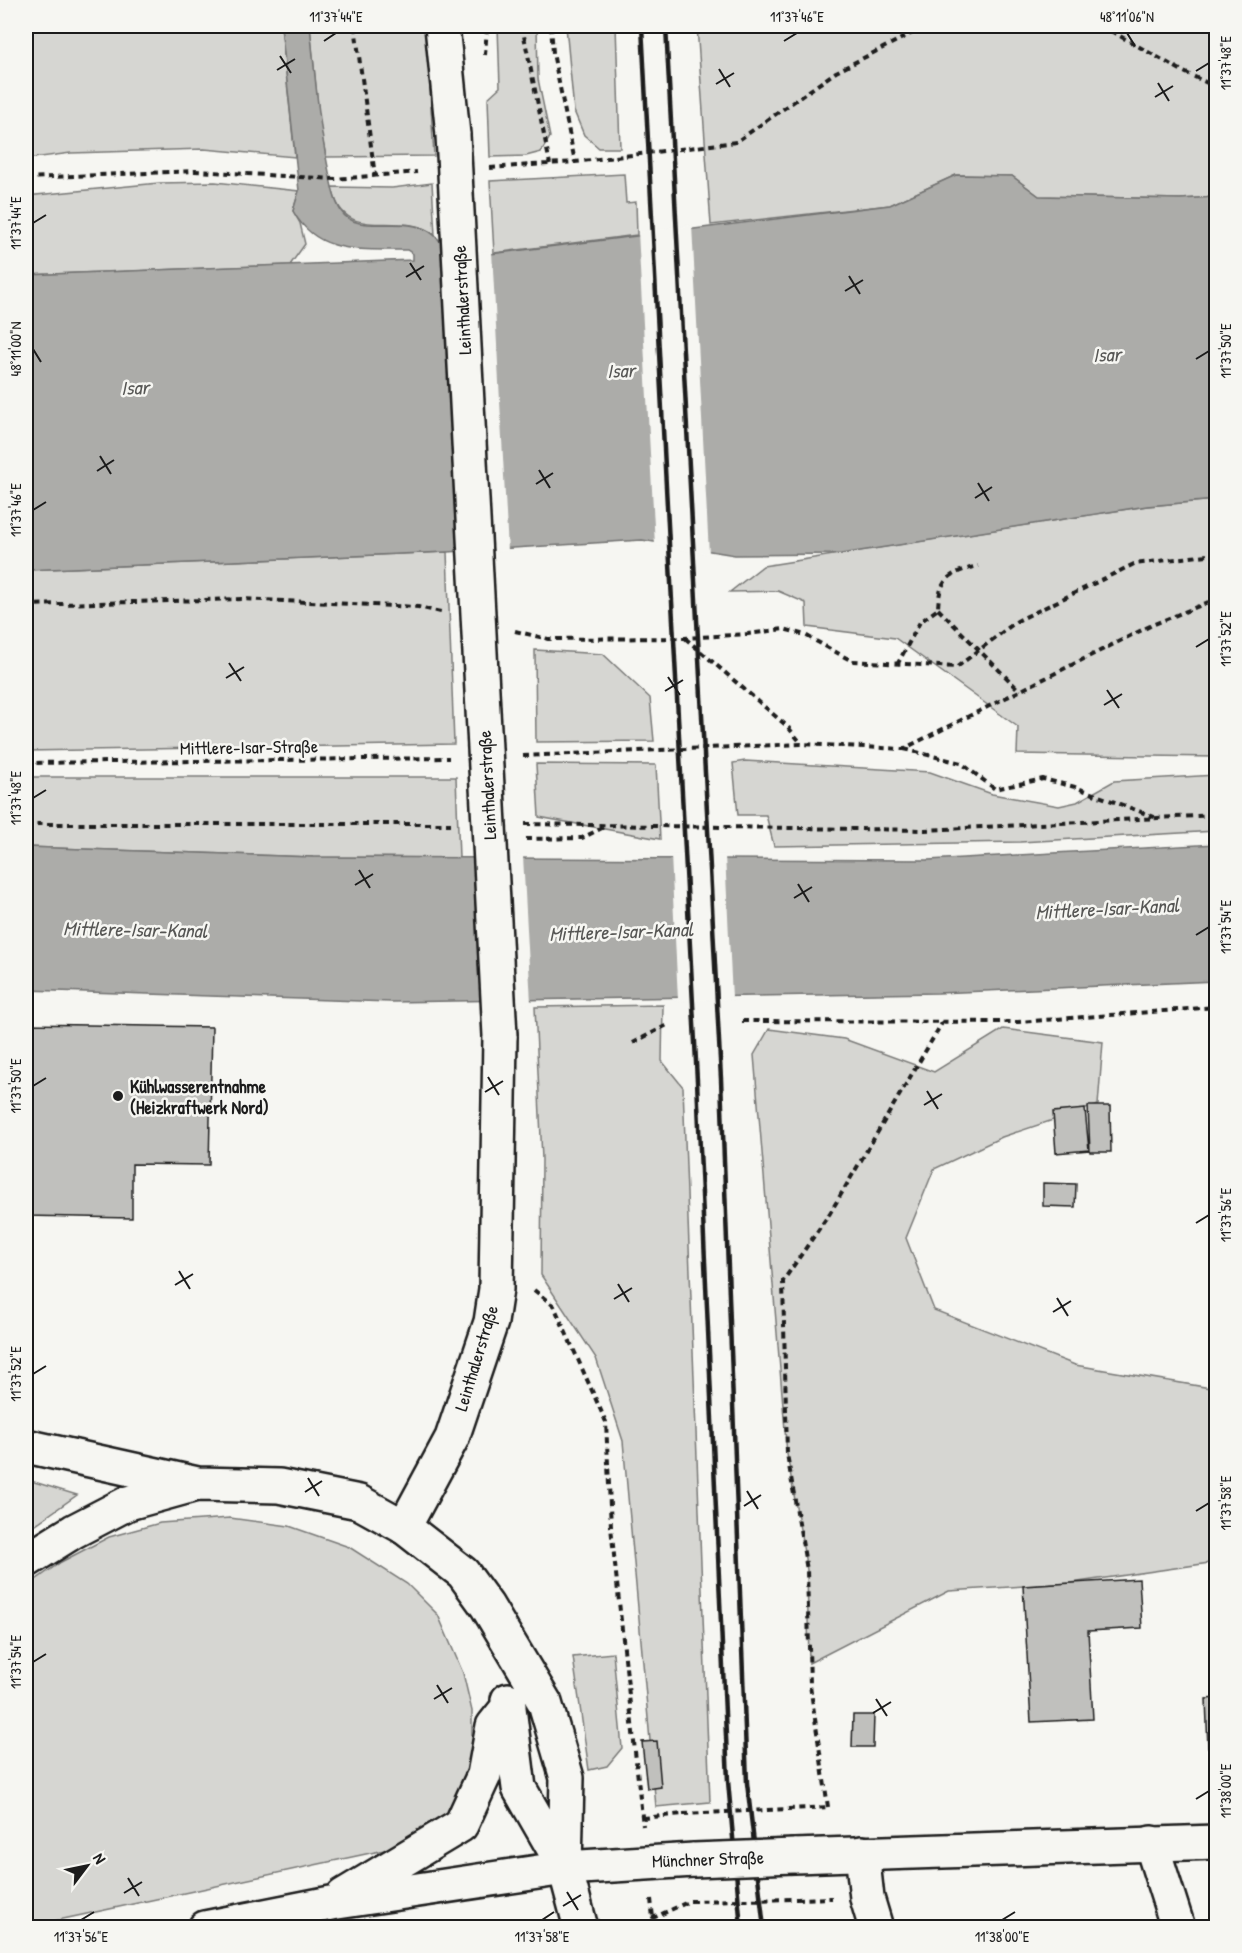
<svg xmlns="http://www.w3.org/2000/svg" width="1242" height="1953" font-family="'Patrick Hand',sans-serif">
<rect width="100%" height="100%" fill="#f6f6f2"/>
<filter id="ink" filterUnits="userSpaceOnUse"><feTurbulence type="fractalNoise" baseFrequency=".0167" numOctaves="2"/><feDisplacementMap in="SourceGraphic" scale="12" xChannelSelector="R" yChannelSelector="G"/><feConvolveMatrix kernelMatrix="1 2 1 2 8 2 1 2 1" color-interpolation-filters="sRGB"/></filter>
<g filter="url(#ink)">
<path fill="#d6d6d2" stroke="#797977" stroke-width="1.5" d="M26,26H281L295,157L204,149L71,153L26,159Z
M310,26H426L434,156L326,157L320,128Z
M498,26H537L538,79L550,137L541,152L526,156L490,157L488,98L500,87Z
M566,26H616L620,148H599L584,135L574,111Z
M697,26H1216V197L1180,199L1039,196L1012,176L956,175L890,205L711,225Z
M624,174L626,203L636,202L637,235L494,253L490,181Z
M215,182L299,191L293,211L300,223L305,244L290,265L26,275V196L159,183Z
M432,183L435,235C400,207 343,248 332,187L392,188Z
M1216,500V757L1017,754L1018,727L895,638L807,627L806,603L778,591L730,592L763,566L1147,506Z
M447,552L454,744L26,751V570Z
M535,650L603,654L650,698L654,741L536,742Z
M745,761L930,772L992,794L1059,806L1077,802L1114,781L1216,775V831L1020,842L774,846L766,815H738L733,763Z
M536,764L656,765L660,839L539,817Z
M26,777H456L459,858L313,857L26,847Z
M663,1005L662,1061L683,1087L710,1802L656,1807L623,1441L596,1358L541,1275L542,1159L535,1007Z
M769,1029L844,1039L934,1072L1003,1029L1103,1042L1098,1105L1002,1137L934,1169L906,1238L934,1310L1075,1365L1216,1389V1562L1071,1583L949,1591L809,1663L807,1570L787,1454L754,1055Z
M26,1480L31,1481L77,1495L26,1531Z
M230,1518L289,1526L349,1547L407,1584L438,1615L463,1673L472,1711V1772L443,1820L403,1846L26,1927V1587L61,1562L109,1537L160,1523Z
M613,1653L622,1748L607,1766L589,1770L573,1657Z"/>
<path fill="#acaca9" stroke="#727271" stroke-width="1.5" d="M281,26H310C315,73 318,120 328,167C331,182 333,198 341,211C362,244 429,197 449,259L890,205L956,175L1012,176L1039,196L1180,199L1216,197V500L1147,506L841,554L735,555L642,540L447,552L26,570V275L413,260V254L407,250C362,249 318,256 293,211L299,191Z
M1216,844V981L938,993L391,1002L26,990V847L313,857L928,860Z"/>
<path fill="#f6f6f2" d="M692,225L709,554L655,545L638,232Z
M441,236L451,256L492,251L508,551L457,554Z
M473,855L523,856L531,1003L481,1004Z
M671,855H725L732,998L741,997V999L672,1001L678,1000Z"/>
<path fill="#c0c0bd" stroke="#1c1c1c" stroke-width="1.5" d="M26,1024L212,1027L209,1165L132,1164V1218L26,1216Z
M1088,1106H1110L1111,1152H1090Z
M1085,1109L1089,1150L1056,1153L1053,1112Z
M1043,1183L1076,1184L1075,1207L1043,1206Z
M1139,1579L1142,1628L1088,1631L1093,1719L1031,1722L1023,1586Z
M1216,1698V1748H1208L1206,1699Z
M853,1715H874L873,1747H852Z
M657,1741L661,1787L647,1789L642,1742Z"/>
<g fill="none" stroke-linecap="round" stroke-linejoin="round">
<g stroke="#1c1c1c" stroke-width="38">
<path id="minor" d="M442,26L453,135
M404,1527L452,1438L491,1322L496,1289L500,1036
M1151,1843L1178,1928
M862,1853L867,1898L876,1928
M565,1868L581,1928"/>
</g>
<g stroke="#1c1c1c" stroke-width="38">
<path id="major" d="M404,1527L463,1573L487,1606L545,1703L567,1778L565,1868
M508,1700L519,1788L565,1868
M794,1856L1216,1842
M343,1896L461,1825L484,1775L493,1726L509,1706
M205,1928L331,1903L565,1868L694,1860"/>
</g>
<g stroke="#1c1c1c" stroke-width="38">
<path id="highway" d="M26,1446L198,1484L279,1486L359,1502L404,1527
M26,1561L74,1531L128,1503L193,1485"/>
</g>
<path stroke="#1c1c1c" stroke-width="4" stroke-dasharray="6 4.5" stroke-linecap="butt" d="M355,26L375,176
M522,26L550,164
M551,26L553,53L575,162
M1102,26L1184,72L1216,87
M485,55L487,26
M490,168L575,162L736,142L836,72L926,26
M26,178L195,171L336,179L417,172
M26,605L241,599L418,607L441,612
M938,609L1020,691
M515,631L548,639L685,638L748,634L784,629L805,635L852,661L957,667L1017,621L1134,564L1216,554
M685,638L788,727L801,743
M897,665L920,622L938,609C939,578 950,573 978,566
M904,749L961,763L995,789L1043,779L1075,787L1157,818
M523,756L801,744L903,749L1152,625L1216,599
M26,763L449,758
M26,824H451
M525,824L925,830L1216,815
M526,839L582,838L606,826
M742,1021L1018,1022L1216,1007
M633,1043L669,1024
M534,1290L554,1306L606,1422L611,1527L643,1826
M828,1807L810,1685L807,1570L787,1454L783,1281L830,1213L942,1023
M643,1818L683,1814
M651,1899L653,1918
M797,1899L832,1898
M647,1928L653,1918L690,1901"/>
<use href="#minor" stroke="#f6f6f2" stroke-width="33"/>
<use href="#major" stroke="#f6f6f2" stroke-width="33"/>
<use href="#highway" stroke="#f6f6f2" stroke-width="33"/>
<path stroke="#1c1c1c" stroke-width="4.5" d="M642,26L697,1081L728,1781L741,1928
M666,26L721,1079L747,1783L764,1928"/>
<g stroke="#1c1c1c" stroke-width="38" stroke-linecap="butt">
<path id="minor-bridge" d="M453,135L500,1036"/>
</g>
<g stroke="#1c1c1c" stroke-width="38" stroke-linecap="butt">
<path id="major-bridge" d="M694,1860L794,1856"/>
</g>
<path stroke="#1c1c1c" stroke-width="4" stroke-dasharray="6 4.5" stroke-linecap="butt" d="M683,1814L828,1807
M690,1901L797,1899"/>
<use href="#minor-bridge" stroke="#f6f6f2" stroke-width="33"/>
<use href="#major-bridge" stroke="#f6f6f2" stroke-width="33"/>
</g>
</g>
<path fill="none" stroke="#1c1c1c" stroke-width="2" d="M1127,33L1135,46M324,41L336,33M784,41L797,33M280,56L291,73M719,69L730,87M277,70L295,59M1196,71L1209,63M1158,83L1169,101M716,84L734,73M1155,97L1173,86M33,223L46,215M410,263L421,280M849,276L860,294M406,277L424,266M845,291L863,280M33,349L41,362M1196,359L1209,351M100,456L111,474M539,470L550,488M97,471L114,460M978,483L989,501M536,484L553,473M975,498L992,487M33,510L46,502M1196,647L1209,639M229,663L241,681M668,677L680,695M226,678L244,667M1107,690L1119,708M665,691L683,680M1104,705L1122,694M33,798L46,790M359,870L370,888M798,884L809,902M355,885L373,874M794,898L812,887M1196,935L1209,927M488,1077L499,1095M33,1086L46,1078M927,1091L938,1109M485,1092L503,1081M924,1105L942,1094M1196,1223L1209,1215M179,1271L190,1289M618,1284L629,1302M175,1285L193,1274M1057,1298L1068,1316M614,1299L632,1288M1053,1312L1071,1301M33,1374L46,1366M308,1478L319,1496M747,1491L758,1509M305,1492L322,1481M744,1506L761,1495M1196,1511L1209,1503M33,1662L46,1654M437,1685L448,1703M434,1699L452,1688M876,1699L887,1716M873,1713L891,1702M1196,1799L1209,1791M128,1878L139,1896M567,1892L578,1910M124,1893L142,1882M563,1906L581,1895M81,1920L94,1912M542,1920L554,1912M1002,1920L1015,1912"/>
<circle fill="#1c1c1c" stroke="#f6f6f2" stroke-width="2" cx="118" cy="1096" r="6"/>
<g text-anchor="middle" dominant-baseline="central" stroke-width="5" stroke-linejoin="round" paint-order="stroke">
<g font-size="18" fill="#1c1c1c" stroke="#f6f6f2">
<text transform="translate(462 300) rotate(-93)">Leinthalerstraße</text>
<text transform="translate(249 747) rotate(-1)">Mittlere-Isar-Straße</text>
<text transform="translate(487 785) rotate(-93)">Leinthalerstraße</text>
<text transform="translate(476 1358) rotate(-73)">Leinthalerstraße</text>
<text transform="translate(708 1859) rotate(-2)">Münchner Straße</text>
</g>
<g font-size="18" font-weight="bold" fill="#1c1c1c" stroke="#f6f6f2" text-anchor="start">
<text x="130" y="1086">Kühlwasserentnahme<tspan x="130" dy="21">(Heizkraftwerk Nord)</tspan></text>
</g>
<g font-size="20" font-style="italic" fill="#565654" stroke="#f6f6f2">
<text transform="translate(1107 354) rotate(-2)">Isar</text>
<text transform="translate(621 370) rotate(-2)">Isar</text>
<text transform="translate(135 387) rotate(-2)">Isar</text>
<text transform="translate(1107 908) rotate(-3)">Mittlere-Isar-Kanal</text>
<text transform="translate(135 929) rotate(1)">Mittlere-Isar-Kanal</text>
<text transform="translate(621 931) rotate(-2)">Mittlere-Isar-Kanal</text>
</g>
</g>
<rect width="1242" height="1953" fill="none" stroke="#f6f6f2" stroke-width="66"/>
<g transform="translate(87 1866) rotate(58)" stroke="#f6f6f2" stroke-width="4.5" paint-order="stroke">
<path d="M0-4.5L10 22L0 15L-10 22Z" fill="#1c1c1c"/>
<text y="-9" font-size="16" font-weight="bold" text-anchor="middle" fill="#1c1c1c">N</text>
</g>
<rect x="33" y="33" width="1176" height="1887" fill="none" stroke="#1c1c1c" stroke-width="2"/>
<g font-size="15" text-anchor="middle" fill="#1c1c1c">
<text x="336" y="22">11°37'44"E</text>
<text x="797" y="22">11°37'46"E</text>
<text x="1127" y="22">48°11'06"N</text>
<text transform="translate(1226 63) rotate(-90)" y="5">11°37'48"E</text>
<text transform="translate(16 223) rotate(-90)" y="5">11°37'44"E</text>
<text transform="translate(16 349) rotate(-90)" y="5">48°11'00"N</text>
<text transform="translate(1226 351) rotate(-90)" y="5">11°37'50"E</text>
<text transform="translate(16 510) rotate(-90)" y="5">11°37'46"E</text>
<text transform="translate(1226 639) rotate(-90)" y="5">11°37'52"E</text>
<text transform="translate(16 798) rotate(-90)" y="5">11°37'48"E</text>
<text transform="translate(1226 927) rotate(-90)" y="5">11°37'54"E</text>
<text transform="translate(16 1086) rotate(-90)" y="5">11°37'50"E</text>
<text transform="translate(1226 1215) rotate(-90)" y="5">11°37'56"E</text>
<text transform="translate(16 1374) rotate(-90)" y="5">11°37'52"E</text>
<text transform="translate(1226 1503) rotate(-90)" y="5">11°37'58"E</text>
<text transform="translate(16 1662) rotate(-90)" y="5">11°37'54"E</text>
<text transform="translate(1226 1791) rotate(-90)" y="5">11°38'00"E</text>
<text x="81" y="1942">11°37'56"E</text>
<text x="542" y="1942">11°37'58"E</text>
<text x="1002" y="1942">11°38'00"E</text>
</g>
</svg>
